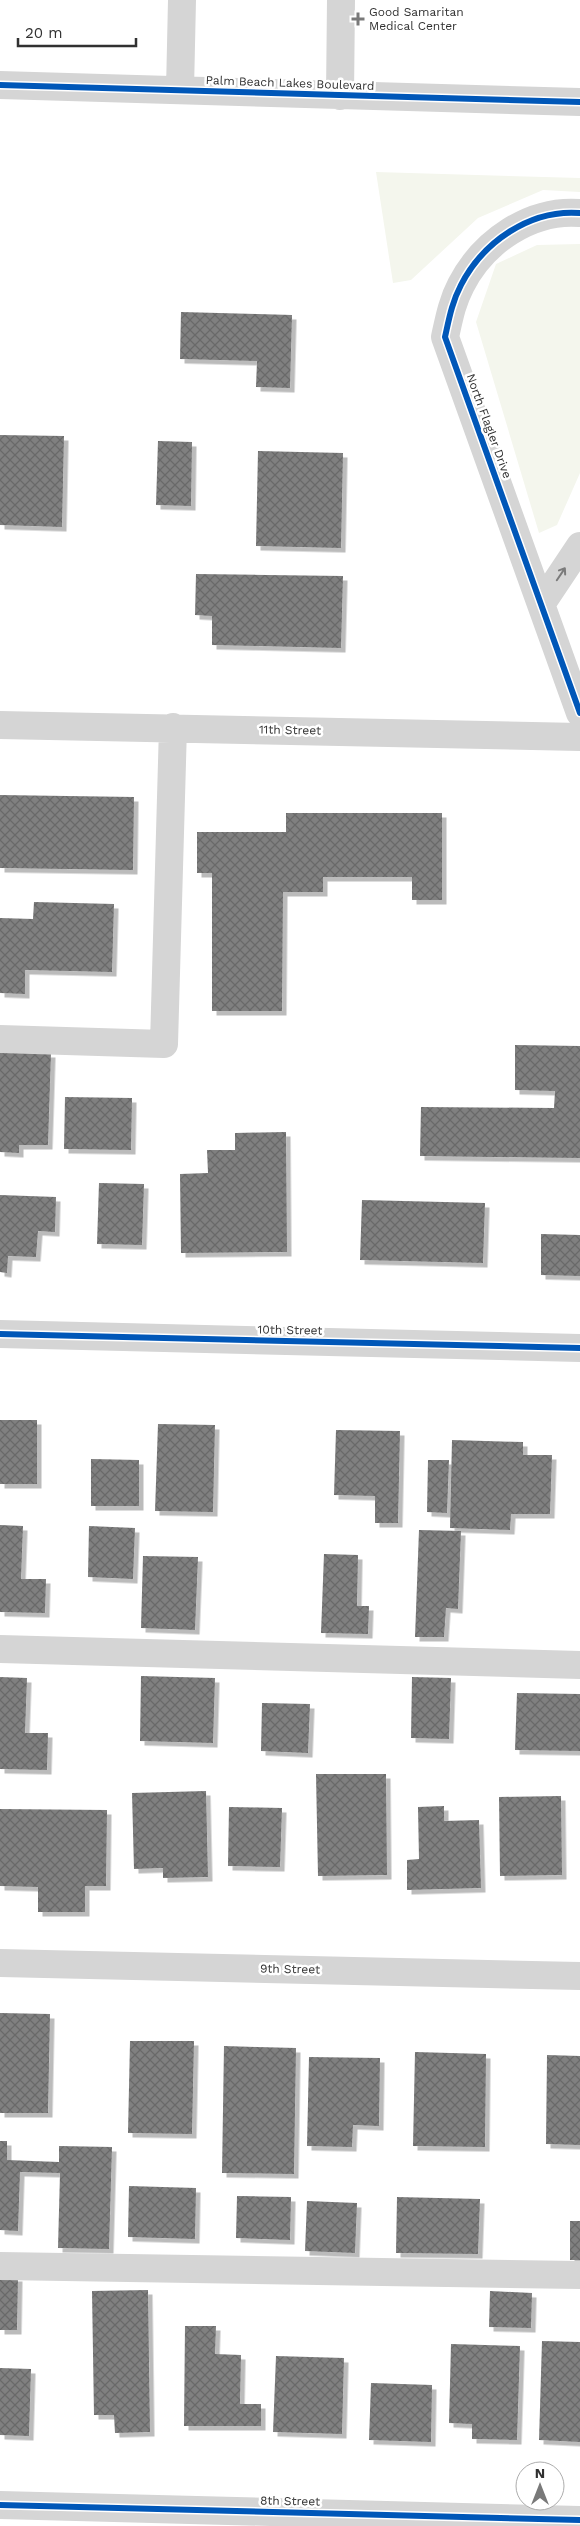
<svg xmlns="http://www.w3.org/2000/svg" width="580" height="2526" font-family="'Work Sans',sans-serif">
<defs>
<pattern id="building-cross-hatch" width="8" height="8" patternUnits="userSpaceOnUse" patternTransform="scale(1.25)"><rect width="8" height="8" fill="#808080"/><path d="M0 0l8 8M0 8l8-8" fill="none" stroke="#696969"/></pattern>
<filter id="shadow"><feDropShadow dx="4.5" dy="4.5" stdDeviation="0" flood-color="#0004"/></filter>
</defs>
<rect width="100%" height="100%" fill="#fff"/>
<path fill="#f4f6ed" d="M376,172L580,178V192L543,190L478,218L411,280L393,283Z
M580,244V473L557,525L539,533L476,322L496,264L537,245Z"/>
<path fill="url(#building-cross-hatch)" filter="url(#shadow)" d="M181,312L292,315L290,388L256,387L257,361L180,359Z
M0,435L64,436L62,527L0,525Z
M158,441L192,442L191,506L156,505Z
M258,451L343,453L341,548L256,546Z
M196,574L343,576L341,648L212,645V616L195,615Z
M0,795L134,797L133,870L0,868Z
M286,813H442V900H412V877H323V892H283L282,1011H212V873H197V832H286Z
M34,902L114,904L112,972L25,970V994L0,993V918L33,919Z
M515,1045L580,1046V1158L420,1156L421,1107L554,1108L555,1091L515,1090Z
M0,1052L51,1053L48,1145H19V1153L0,1152Z
M65,1097L132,1098L131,1150L64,1149Z
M286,1132L287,1252L181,1253L180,1174L208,1173L207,1150H235V1133Z
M99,1183L144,1184L142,1245L97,1244Z
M0,1195L56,1197L55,1232L38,1231L36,1257L8,1256L7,1273L0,1272Z
M362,1200L485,1203L483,1263L360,1260Z
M541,1234L580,1235V1276L541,1275Z
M0,1420H37V1484H0Z
M158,1424L215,1425L213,1512L155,1511Z
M336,1430L400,1431L398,1523H375V1496L334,1495Z
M452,1440L523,1442V1455H552L550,1514H511L510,1530L450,1528Z
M91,1459L139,1460V1506H91Z
M428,1460H449L447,1513L427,1512Z
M0,1525L23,1526L21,1579H46L45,1613L0,1612Z
M89,1526L135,1528L133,1579L88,1577Z
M419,1530L461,1531L458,1609L446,1608L444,1637H415Z
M324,1554L358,1555L357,1606H369L368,1634L321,1633Z
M143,1556L198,1557L195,1630L141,1628Z
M141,1676L215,1678L213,1743L140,1741Z
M0,1677L27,1678L25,1733H48L47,1770L0,1769Z
M412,1677L451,1678L449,1739L411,1738Z
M517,1693L580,1694V1751L515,1750Z
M262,1703L310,1704L308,1753L261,1751Z
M316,1774H386L387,1875L318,1876Z
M206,1791L208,1877L163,1878V1868L134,1869L132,1793Z
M561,1796L562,1875L500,1876L499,1797Z
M444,1806V1821L479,1820L481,1888L407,1890V1860L419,1859L418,1807Z
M229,1807L282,1808L280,1867L228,1866Z
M0,1809L107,1810L106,1886H85V1912H38V1887L0,1886Z
M0,2013L50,2014L48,2113H0Z
M130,2041H194L192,2134L128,2133Z
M224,2046L296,2048L294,2174L222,2173Z
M415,2052L486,2054L485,2147L413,2146Z
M547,2055L580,2056V2145L546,2144Z
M309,2057L380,2058L379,2126L353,2125L352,2147L307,2146Z
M0,2141H7V2160L59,2162V2146L112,2147L109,2249L58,2248L60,2173L20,2172L18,2231L0,2230Z
M129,2186L196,2188L195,2239L128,2237Z
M237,2196L291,2197L290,2240L236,2238Z
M397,2197L480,2199L478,2254L396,2253Z
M307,2201L357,2203L355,2253L305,2251Z
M570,2221H580V2260H570Z
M0,2277H18L17,2330H0Z
M148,2290L150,2432L115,2433L114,2415H94L92,2291Z
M490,2291L532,2293L531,2328L489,2327Z
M185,2326H216L215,2354L241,2355L240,2404H261V2426H184Z
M542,2341L580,2342V2442L539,2440Z
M451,2344L520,2346L517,2440L472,2439V2424L449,2423Z
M276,2356L344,2358L342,2434L273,2432Z
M0,2368L31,2369L29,2436L0,2435Z
M371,2383L432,2385L431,2442L369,2440Z"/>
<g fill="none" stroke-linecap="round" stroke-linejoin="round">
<path stroke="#d5d5d5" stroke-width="28" d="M0,85L580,102
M180,90L182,0
M340,96L341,0
M580,213C530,209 483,242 461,285C452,302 449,319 445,337L580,713
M542,603L580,546
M0,725L580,737
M0,1039L164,1044L173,727
M0,1334L580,1348
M0,1649L580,1665
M0,1963L580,1976
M0,2266L580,2275
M0,2505L580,2520"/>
<g stroke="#fff" stroke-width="9">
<path id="cycleway" d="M0,85L580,102
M580,213C530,209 483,242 461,285C452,302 449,319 445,337L580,713
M0,1334L580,1348
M0,2505L580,2520"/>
</g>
<use href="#cycleway" stroke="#0057b8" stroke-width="6"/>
</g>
<defs><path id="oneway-shaft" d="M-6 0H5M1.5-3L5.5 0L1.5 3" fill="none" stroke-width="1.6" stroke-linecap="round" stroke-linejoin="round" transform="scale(1.25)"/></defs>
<use stroke="#7b7b7b" href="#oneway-shaft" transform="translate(561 574) rotate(-56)"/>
<path fill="#797979" stroke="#fff" stroke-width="2" d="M355.5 11.5h5v5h5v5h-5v5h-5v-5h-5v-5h5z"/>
<g text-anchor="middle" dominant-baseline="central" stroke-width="5" stroke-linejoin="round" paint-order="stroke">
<g font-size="12" fill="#313131" stroke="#fff" text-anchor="start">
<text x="369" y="12">Good Samaritan<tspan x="369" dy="14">Medical Center</tspan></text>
</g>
<g font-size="12" fill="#313131" stroke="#fff">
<text transform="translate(290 83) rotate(2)">Palm Beach Lakes Boulevard</text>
<text transform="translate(489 426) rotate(70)">North Flagler Drive</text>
<text transform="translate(290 730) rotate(1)">11th Street</text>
<text transform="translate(290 1330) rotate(1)">10th Street</text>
<text transform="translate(290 1969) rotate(1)">9th Street</text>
<text transform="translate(290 2501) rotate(1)">8th Street</text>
</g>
</g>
<g transform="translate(540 2486)"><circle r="24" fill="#ffffff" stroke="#adadad"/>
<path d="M0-4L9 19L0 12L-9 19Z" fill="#797979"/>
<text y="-8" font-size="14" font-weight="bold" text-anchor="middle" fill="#313131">N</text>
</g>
<path d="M18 38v8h118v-8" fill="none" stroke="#313131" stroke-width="2.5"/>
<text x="25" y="38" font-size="15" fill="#313131" stroke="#ffffff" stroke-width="4" paint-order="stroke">20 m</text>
</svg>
